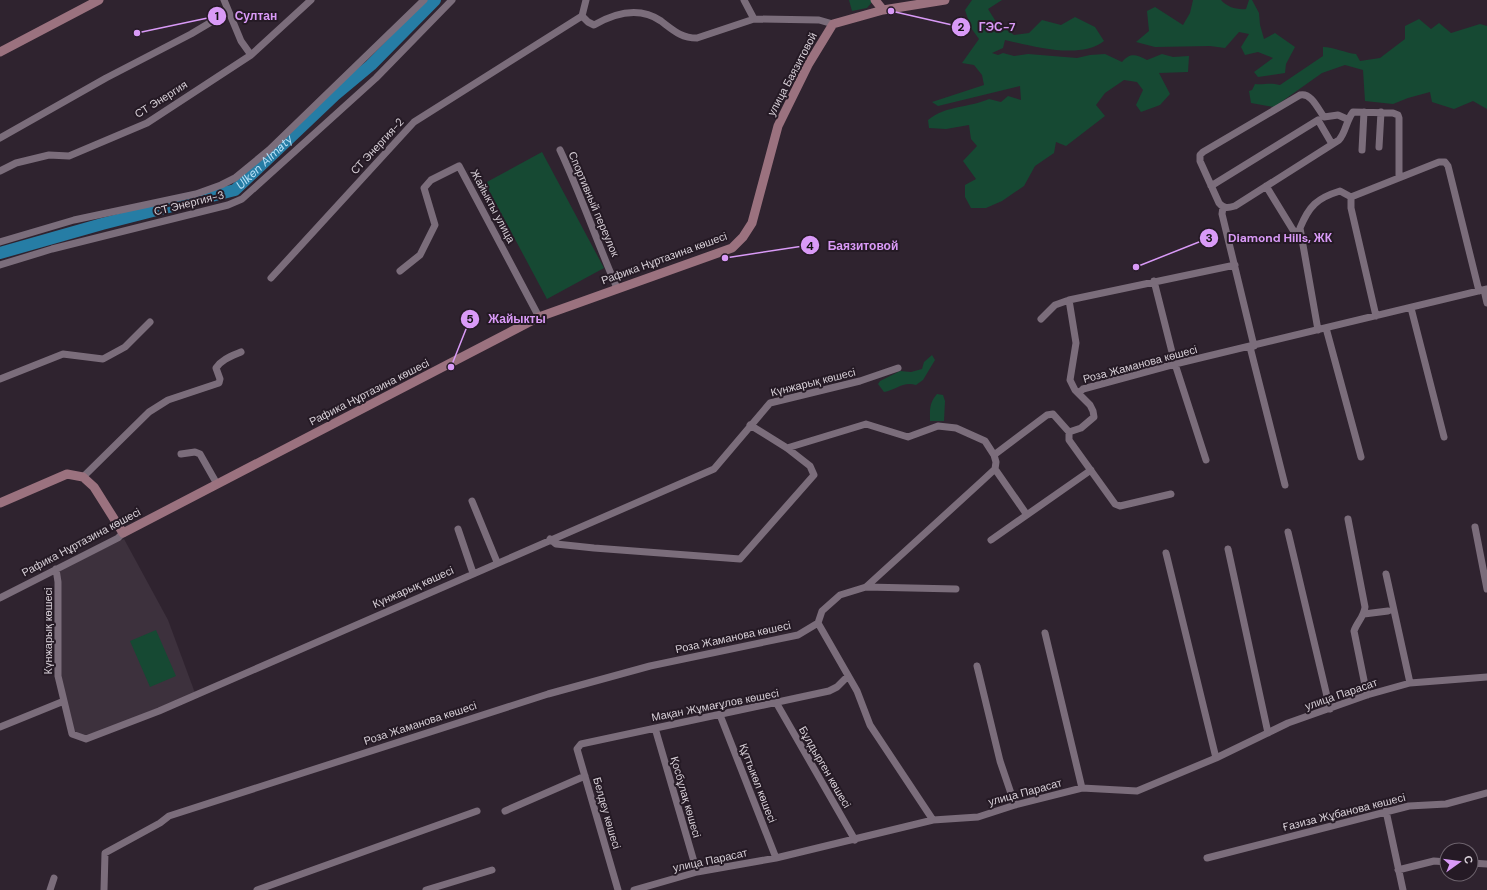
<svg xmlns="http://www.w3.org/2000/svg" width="1487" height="890" font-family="'DM Sans',sans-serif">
<rect width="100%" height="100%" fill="#2f232f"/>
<path fill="#3d313d" d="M124,539L168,620L195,693L86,737L74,731L60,675L59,570Z"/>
<path fill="#164933" d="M849,0H872L873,1L867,8L852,11Z
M972,0H1002L988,9L998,25L1007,30L1014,35L1029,33L1042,20L1061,25L1075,17L1095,27L1104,41C1080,60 1033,46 1005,40L1003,48L992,53L998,55L1003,53L1014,56L1028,54L1077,58L1090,55L1105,54L1122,62C1131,52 1136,55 1147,60L1162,54L1173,57L1189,56L1188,72L1159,73L1170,94L1160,105L1141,112L1136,105L1143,90L1137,82L1124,80L1105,93L1096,105L1105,116L1066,146L1056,142L1054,153L1035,166L1024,186L1002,201L986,208H971L965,197V185L976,179L963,161L977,146L971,139L969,125L946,129L929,128L928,120C946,105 969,108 989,99L1001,102L1008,96L1021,100L1020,86L938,106L932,102L984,85L982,75L974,65L962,63L979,39L971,28L965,10Z
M1193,0H1221C1227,7 1237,10 1246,9L1249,0H1252L1259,13L1260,25L1264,39L1275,33L1295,47L1286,64L1285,73L1258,77L1254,72L1273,58L1258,52L1245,55L1241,47L1249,34L1239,32L1225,48L1210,46L1155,47L1136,42L1149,31L1147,11L1155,7L1183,25L1190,13Z
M1419,19L1431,29L1439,23L1451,33L1480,24L1487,26V109L1473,101L1454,109L1432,102L1430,92L1408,98L1393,104L1365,101L1363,70L1345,65L1322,73L1274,107L1251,103L1249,91L1252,90L1255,84C1265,85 1269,82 1280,85L1323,56V47C1334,47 1345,53 1356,54L1360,61L1380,58L1405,39V26Z
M542,152L604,268L547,299L485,183Z
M932,355L935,360L923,380L916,385C903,381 896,390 884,392L878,384L880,381L900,371L911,372L922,369L924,362Z
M937,394L943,395L945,401L944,421H930C930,410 929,403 937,394Z
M156,630L176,676L150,687L130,641Z"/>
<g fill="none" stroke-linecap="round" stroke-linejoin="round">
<path stroke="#267da5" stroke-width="12" id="s1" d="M0,253L102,224L235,190L335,95L371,65L435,0"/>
<path stroke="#7b6d7b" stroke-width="7" d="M224,0L241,41L251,55
M586,0L582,16L588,22L594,25C615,13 639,6 661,21C673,30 681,38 697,38L754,19L819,20L833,24
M744,0L754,19
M1347,119L1338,115L1324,117C1318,109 1311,92 1300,95L1203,152L1200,155V161L1219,203C1224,209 1228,208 1235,206L1339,140C1346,132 1346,121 1353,112L1393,113L1398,115L1399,118V176
M0,138L106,78L191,34L228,12
M1379,147L1381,112
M560,150C581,195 597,242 617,288
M1362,150L1364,112
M0,171L16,163L49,155L69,156L147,123L251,55L311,0
M1211,186L1318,120L1332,144
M1266,186L1293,230L1300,234
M1351,197L1439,162H1445L1448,166L1479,291
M1351,197V208L1376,316
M1223,207L1222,214L1254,346
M0,242L74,220L196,194L221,185L235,178L269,150L424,0
M0,265L52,249L228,205L242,199L376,78L452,0
M400,271L420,255L435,225L424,188L431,180L459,166L539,317
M271,278L414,122L582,16
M1154,281L1175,364L1206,460
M1484,290L1487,303
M1411,308L1444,437
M1041,319L1055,305L1069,300
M1326,328L1361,457
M1318,330L1300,228C1309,206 1317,198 1340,191L1351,197
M1250,347L1285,485
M0,379L63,354L103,359L125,347L150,322
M1079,393L1083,389L1175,364L1487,289
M1069,432V440L1115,504L1120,506L1171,494
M181,454L195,452L200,454L217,484
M994,455L1047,415L1053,414L1069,432L1081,428L1094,417L1093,411L1090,405L1075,390L1070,380L1076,343L1069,300L1235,265
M995,469L1027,515
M83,477L149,412L168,400L219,383L220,379L216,368C222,359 232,356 241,352
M472,501L497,562
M1348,519L1365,607C1364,617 1357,622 1354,631L1367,695
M1475,527L1487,589
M458,529L473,573
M1288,532L1330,709
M550,539L556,544L594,548L740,559L814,475L810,466L787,448L750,425
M991,540L1091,470
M1228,549L1268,733
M1166,553L1216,758
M56,569L58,582V676L72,734L86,739L159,711L714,469L770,403L860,381L898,368
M1386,574L1410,683
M866,587L956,589
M0,598L118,538L123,533
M1364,614L1388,611
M818,623L857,691L870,725L933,820
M1045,633L1082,788
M977,666L1000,761L1015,805
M777,704L855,840
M720,715L776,858
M0,727L64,701
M655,728L697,872
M505,811L585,776
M1386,811L1403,890
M1207,858L1409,806L1446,804L1487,793
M1471,863L1487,864
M1398,870L1434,861L1447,862
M50,890L54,878
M104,890L105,853L160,823L169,816L548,694L650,666L798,635L818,623L822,611L840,595L866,587L981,482L995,469L996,462L994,455L985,441L956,428L938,426L908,437L866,424L787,448
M257,890L477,811
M426,890L492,870
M618,890L577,749L581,744L829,691L837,687L848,676
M634,890L697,872L776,858L933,820L978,817L1015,805L1082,788L1137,791L1216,758L1288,723L1367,695L1410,683L1487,677"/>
<path stroke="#9b727f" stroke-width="9" d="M875,0L883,10
M0,52L99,0
M0,503L67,474L83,477L94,487L123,533L539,317L732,248L743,237L752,223L778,126L808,65L833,24L883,10L945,0"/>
</g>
<g text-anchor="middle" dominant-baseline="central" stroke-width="4" stroke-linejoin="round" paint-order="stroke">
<g font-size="11" fill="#d7cfd7" stroke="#251a25">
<text transform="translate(792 74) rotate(-62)">улица Баязитовой</text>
<text transform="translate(161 99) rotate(-32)">СТ Энергия</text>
<text transform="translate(377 146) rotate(-47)">СТ Энергия-2</text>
<text transform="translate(189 203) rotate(-14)">СТ Энергия-3</text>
<text transform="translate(594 204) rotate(67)">Спортивный переулок</text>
<text transform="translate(493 206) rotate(62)">Жайыкты улица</text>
<text transform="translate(664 258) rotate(-20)">Рафика Нұртазина көшесі</text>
<text transform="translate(1140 364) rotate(-15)">Роза Жаманова көшесі</text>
<text transform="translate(813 382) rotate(-14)">Күнжарық көшесі</text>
<text transform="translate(369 392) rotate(-27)">Рафика Нұртазина көшесі</text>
<text transform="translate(81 542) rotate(-28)">Рафика Нұртазина көшесі</text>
<text transform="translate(413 587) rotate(-24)">Күнжарық көшесі</text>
<text transform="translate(48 631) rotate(-90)">Күнжарық көшесі</text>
<text transform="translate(733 637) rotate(-12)">Роза Жаманова көшесі</text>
<text transform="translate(1341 694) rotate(-19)">улица Парасат</text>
<text transform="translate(715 705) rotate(-11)">Мақан Жұмағұлов көшесі</text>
<text transform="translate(420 723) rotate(-18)">Роза Жаманова көшесі</text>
<text transform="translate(825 767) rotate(60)">Бұлдырген көшесі</text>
<text transform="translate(758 783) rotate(69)">Құттыкөл көшесі</text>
<text transform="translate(1025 792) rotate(-15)">улица Парасат</text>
<text transform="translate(686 797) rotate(74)">Қосбұлақ көшесі</text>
<text transform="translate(1344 812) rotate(-14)">Ғазиза Жұбанова көшесі</text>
<text transform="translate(607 813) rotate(74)">Белдеу көшесі</text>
<text transform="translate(710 860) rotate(-12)">улица Парасат</text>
</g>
<g font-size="12" font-style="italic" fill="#b8e0f7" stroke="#251a25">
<text stroke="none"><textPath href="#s1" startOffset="284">Ulken Almaty</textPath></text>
</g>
</g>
<path fill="none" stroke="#d99af7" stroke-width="1.5" d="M137 33L217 16M891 11L961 27M1136 267L1209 238M725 258L810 245M451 367L470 319"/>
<g fill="#d99af7" stroke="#251a25" stroke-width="1.5">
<circle cx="137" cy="33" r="4"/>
<circle cx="891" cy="11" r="4"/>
<circle cx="1136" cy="267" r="4"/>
<circle cx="725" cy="258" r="4"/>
<circle cx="451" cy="367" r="4"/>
<circle cx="217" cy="16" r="10"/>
<circle cx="961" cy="27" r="10"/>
<circle cx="1209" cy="238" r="10"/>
<circle cx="810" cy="245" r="10"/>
<circle cx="470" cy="319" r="10"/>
</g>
<g font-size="12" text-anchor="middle" font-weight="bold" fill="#111">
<text x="217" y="20">1</text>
<text x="961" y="31">2</text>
<text x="1209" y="242">3</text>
<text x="810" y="250">4</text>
<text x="470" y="323">5</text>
</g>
<g font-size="12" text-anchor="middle" font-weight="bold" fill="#d99af7" stroke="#251a25" stroke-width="4" stroke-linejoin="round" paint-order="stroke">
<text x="256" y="20">Султан</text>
<text x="997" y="31">ГЭС-7</text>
<text x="1280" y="242">Diamond Hills, ЖК</text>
<text x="863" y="250">Баязитовой</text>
<text x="517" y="323">Жайыкты</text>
</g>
<g transform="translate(1459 862) rotate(76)"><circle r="19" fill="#251a25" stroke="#6c626c"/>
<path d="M0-3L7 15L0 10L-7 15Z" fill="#d99af7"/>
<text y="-6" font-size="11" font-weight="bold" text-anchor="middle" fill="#d7cfd7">С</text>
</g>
</svg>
